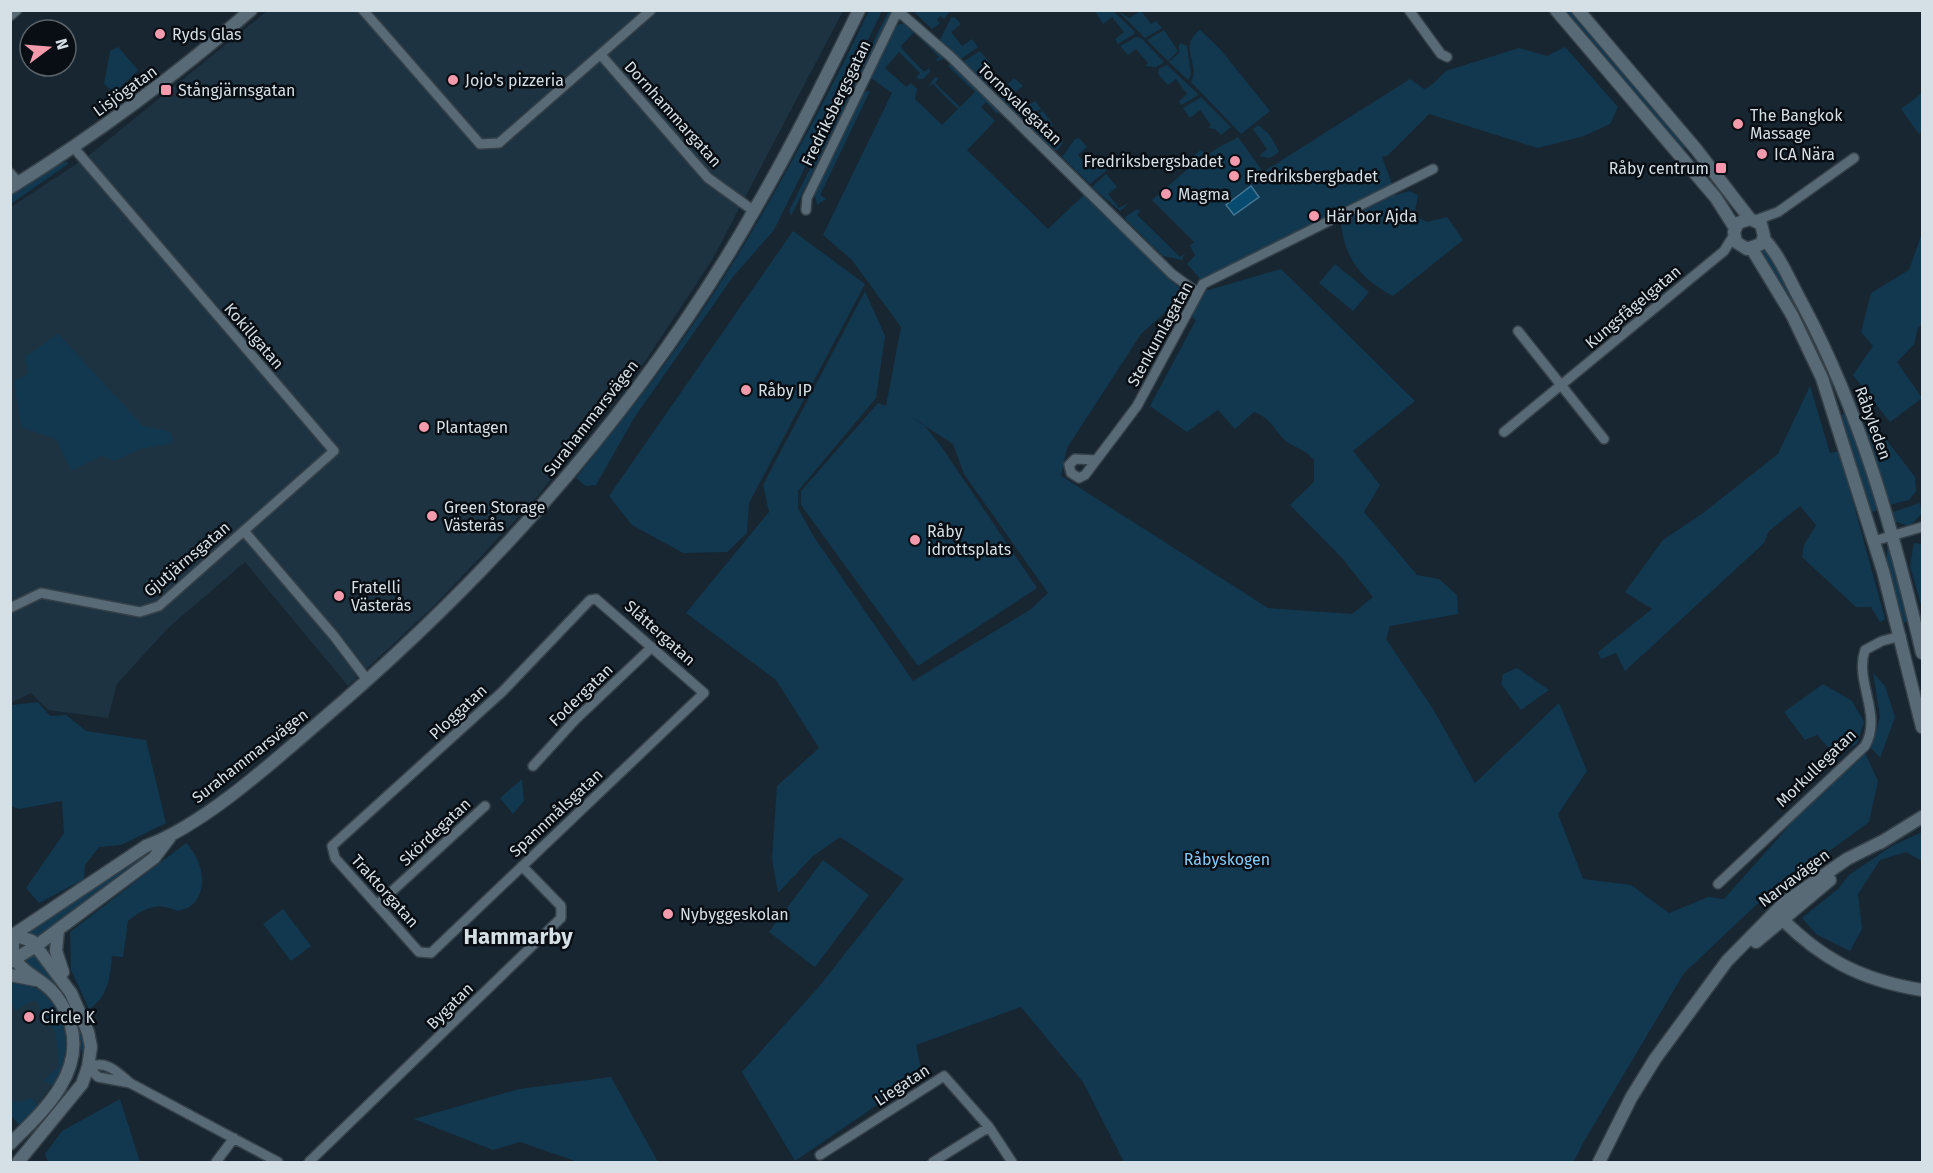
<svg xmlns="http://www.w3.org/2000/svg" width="1933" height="1173" font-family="'Fira Sans',sans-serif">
<rect width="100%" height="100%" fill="#172631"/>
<path fill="#1e3341" d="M267,11H843L712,260L646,360L537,497L435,605L348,686L245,562L168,628L117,684L108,718L48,710L31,693L11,703V207L87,157Z
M11,979L38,988L50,998L59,1013L66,1041L59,1075L34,1110L19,1125L11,1115Z"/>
<path fill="#123850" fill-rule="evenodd" d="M889,10L892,11L791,216L789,211Z
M869,11H882L774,230L732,278L634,418L596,485L586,486L576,478C619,424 662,371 700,314C765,217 818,115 869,11Z
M913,11H950L944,19L940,16L937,20L940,23L932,29Z
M1095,11H1113L1134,31V34L1118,44L1115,39L1124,32L1112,17L1103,24Z
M1118,11L1129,18L1141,11L1151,24L1156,21L1162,28L1145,38Z
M1562,11H1572L1687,143L1685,148H1680Z
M954,17L961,24L951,32L962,46L972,39L978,47L961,59L940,40L951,18Z
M900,24H906L943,57V59L935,62L939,57L914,32L901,46L902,49L924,72L929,68L930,72L923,79H919L916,77L920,73L899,52L885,68L906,87L911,83L917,89L915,99L942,125L958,109L933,84L928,87L935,77L939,78L935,83L960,107L975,92L948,66L950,64L999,111L997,114L986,102L981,107L995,121L967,150L1048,229L1084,195L1188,296L1281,269L1415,401L1353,451L1380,485L1364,512L1417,575L1439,579L1457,595L1458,614L1390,626L1386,639L1433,709L1475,783L1559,703L1587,771L1558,814L1583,879L1631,885L1669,913L1708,897L1724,899L1803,810L1865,753L1878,781L1869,822L1756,905L1684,973L1583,1143L1574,1162H1124L1083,1082L1021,1007L916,1045L922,1074L795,1161L742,1072L817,989L904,879L840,837L813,856L778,893L772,859L777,786L819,748L776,680L686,613L769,512L763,485L865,291L885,336L876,398L798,491V508L814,537L913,681L1031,609L1048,593L964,474L953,444L911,417L923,424L941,446L1037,588L918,666L801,505V491L878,403L886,406L901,327L852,260L823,235L892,93L871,78L895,27ZM1173,305L1196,320L1150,406L1187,432L1218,410L1235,429L1254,412C1274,419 1275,435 1290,444C1301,450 1304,449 1314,460V482L1290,505L1342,558L1373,597L1352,614L1268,608L1061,476L1067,448L1141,334Z
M1164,30L1178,51L1168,61L1147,40Z
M1200,30L1220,49L1270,111L1241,134L1191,82C1201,63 1177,47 1200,30Z
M1136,37L1142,39L1164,62L1156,67L1145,66L1148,63L1136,49L1128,55L1120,46Z
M1181,43L1187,46L1191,75L1188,80L1169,62L1179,53V45Z
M118,47L138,70L115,93L104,84L110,51Z
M1565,47L1618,107L1610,124L1584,136L1538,148L1429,114L1388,155L1382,157L1396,195L1409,191L1418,195L1414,216L1427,222L1447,217L1463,240L1393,296C1356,277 1342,253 1340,212L1202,281L1187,264L1195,255L1190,246L1194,242L1152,200L1197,161L1193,156L1201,150L1208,155C1218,146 1227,144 1238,137L1263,172L1410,79L1424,89C1436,85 1438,75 1449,70L1519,48L1547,56Z
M980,51L990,63L981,71L992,85L1001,78L1002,81L993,89L963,62Z
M1167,65L1198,94L1197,96L1181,105L1179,101L1187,94L1176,79L1168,85L1158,74L1159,69Z
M1014,78L1023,86L1014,93L1025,107L1035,101L1041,109L1022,118L1001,98L1000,93Z
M870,91L820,195L826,199L817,205L814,190L863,92Z
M1922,93V131L1919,134L1901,109Z
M1201,97L1231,127L1221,135L1215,129L1208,128L1211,125L1200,110L1190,118L1183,108Z
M1043,111L1053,125L1044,132L1055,147L1064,140L1058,150H1054L1025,121Z
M1258,125C1271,135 1272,138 1279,152L1270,158L1259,156L1267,149L1253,129Z
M1079,138L1087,147L1078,155L1089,169L1099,162L1106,171L1090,184L1062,157L1075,139Z
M68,162V164L11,204V195L59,163Z
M1106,174L1117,187L1108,194L1119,208L1129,203L1120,211L1092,187Z
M1137,209L1140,211L1137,215L1180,257L1185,253L1182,260L1163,256L1126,220L1125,217Z
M793,231L865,284L749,503L747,533L727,552L683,553L632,525L609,496Z
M1922,233V325L1918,328L1914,344L1897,362L1922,398L1890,422L1853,375L1873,346L1861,332L1871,293L1909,270Z
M1766,249L1789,286L1824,354L1817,358L1758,253Z
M1335,264L1369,292L1353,311L1319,283Z
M58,334L143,426L171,432L173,443L140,449L115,461L101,456L71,471L56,439L21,427L14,381L28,374L25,357Z
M1810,386L1830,453L1839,451L1885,619L1880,622L1871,607H1856L1802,557L1804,545L1816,525L1800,506L1769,531L1764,543L1625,671L1616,653L1601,659L1598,652L1652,609L1625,592L1663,540L1703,513L1778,454Z
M1849,412L1880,509L1869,513L1839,416Z
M1868,416L1915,477L1916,491L1909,500L1889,505L1865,425Z
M1920,503L1922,513L1910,526L1893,521L1890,513Z
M1914,543L1922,544V608L1910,566Z
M1888,545L1909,619L1904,623L1886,562Z
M1517,668L1549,690L1521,710L1501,684L1503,674Z
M1873,673L1885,686L1895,717L1880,758L1871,748L1880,717Z
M1823,684L1852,701L1864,722L1857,744L1835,755L1817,735L1805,740L1784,712Z
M38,702L50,716L66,715L86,731L146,740L166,823L121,845L99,847L85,865L84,879L39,903L26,888L64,833L62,801L19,809L10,806L11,705Z
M522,779L524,801L513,814L500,798Z
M1922,832V861L1906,852L1880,860L1858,894L1862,929L1850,951L1816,934L1802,918L1838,889L1849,875L1892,846Z
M186,843C201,857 210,889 192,905C189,908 182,910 178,911C157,902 146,907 128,921L123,957L112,956C110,978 108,997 89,1009L71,970L70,932Z
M154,849L36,941L25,933L144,854Z
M823,860L869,895L815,967L769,932Z
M283,909L311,946L291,961L263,924Z
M36,950C58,983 87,1019 84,1060L73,1017L19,961Z
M10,979C63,989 80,1042 53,1085L43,1081L59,1066L56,1034L36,1001H31L16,1011L11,1004Z
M611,1077L658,1162H578L520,1142L493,1150L414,1119L519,1089Z
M31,1098L38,1105L19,1125L11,1115V1100L20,1102Z
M120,1099L140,1162H48L45,1154L62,1131Z"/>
<path fill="#074b70" stroke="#457793" stroke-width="1.5" d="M1251,186L1259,197L1234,215L1226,205Z"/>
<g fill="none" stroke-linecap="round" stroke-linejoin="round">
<g stroke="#354149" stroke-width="12">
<path id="street" d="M363,10L480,144L499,143L651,10
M1409,10L1441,54L1447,57
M898,11L951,57L1172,274L1198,293
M10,16L17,10
M601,55L708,178L754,211
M10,173L19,183
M806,210L807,198L898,10
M1756,220L1778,212L1854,158
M1518,331L1604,439
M1504,432L1724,251L1734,235
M1095,460L1075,459L1069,465L1071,473L1079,478L1085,475L1137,406L1203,284L1433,169
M244,531L334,636L368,681
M1874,541L1922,527
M596,599L704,693L431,953L419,952L335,858L332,846L502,692L590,600Z
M10,608L41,593L140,612L159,606L334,451L74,148
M533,766L575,720L652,647
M1718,884L1865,746C1883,714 1854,682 1865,650L1882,641L1901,636
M378,904L485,806
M130,1083L98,1077L88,1067C107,1060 116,1071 130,1083L278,1162
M820,1155L944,1076L989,1127L1012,1162
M216,1162L234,1138
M309,1162L561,918V906L522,866
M933,1162L989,1127"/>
</g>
<g stroke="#354149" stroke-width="15">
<path id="secondary" d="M1556,10L1716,198L1735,228
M1578,10L1696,149L1750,219L1761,224L1764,236L1761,244L1747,249L1736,242L1734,232L1738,223L1750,219
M10,188C95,135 175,76 251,10
M1764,239C1781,257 1791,284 1803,305C1861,414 1894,533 1922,653
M1752,249L1792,315L1822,378L1883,571L1922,727
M1880,843L1922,817
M1776,913C1819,958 1860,980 1922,990
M58,930L56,951L63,972
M14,935L32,941L71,993L88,1032L91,1047L88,1067L82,1084L18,1162
M10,937L146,846C202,826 272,763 318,723C490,577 643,406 755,209C793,144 826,77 859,10
M1756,942L1830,880
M10,962L36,946L154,858L170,837
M10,975L36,980
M10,1144C42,1112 84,1075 71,1026C67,1013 61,1000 51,990C30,970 7,969 14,935
M1599,1162L1631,1098L1655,1059L1727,961L1784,903L1847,859L1885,840"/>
</g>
<use href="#street" stroke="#596a77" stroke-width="9"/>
<use href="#secondary" stroke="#596a77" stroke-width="12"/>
</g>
<g fill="#f39aac" stroke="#080e13" stroke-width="2">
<circle cx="160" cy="34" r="6"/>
<circle cx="453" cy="80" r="6"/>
<rect x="160" y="84" width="12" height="12" rx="3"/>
<circle cx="1738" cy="124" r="6"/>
<circle cx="1762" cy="154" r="6"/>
<circle cx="1235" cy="161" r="6"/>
<rect x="1715" y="162" width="12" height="12" rx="3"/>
<circle cx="1234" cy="176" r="6"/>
<circle cx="1166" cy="194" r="6"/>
<circle cx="1314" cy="216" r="6"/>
<circle cx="746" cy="390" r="6"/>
<circle cx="424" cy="427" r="6"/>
<circle cx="432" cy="516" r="6"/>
<circle cx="915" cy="540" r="6"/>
<circle cx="339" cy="596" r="6"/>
<circle cx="668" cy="914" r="6"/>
<circle cx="29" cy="1017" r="6"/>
</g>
<g text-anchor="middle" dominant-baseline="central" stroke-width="5" stroke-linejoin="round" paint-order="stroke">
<g font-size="16" fill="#d5dfe6" stroke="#080e13" text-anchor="start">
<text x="172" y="34">Ryds Glas</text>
<text x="465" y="80">Jojo's pizzeria</text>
<text x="178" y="90">Stångjärnsgatan</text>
<text x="1750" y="115">The Bangkok<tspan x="1750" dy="18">Massage</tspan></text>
<text x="1774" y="154">ICA Nära</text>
<text x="1223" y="161" text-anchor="end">Fredriksbergsbadet</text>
<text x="1709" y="168" text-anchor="end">Råby centrum</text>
<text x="1246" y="176">Fredriksbergbadet</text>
<text x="1178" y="194">Magma</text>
<text x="1326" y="216">Här bor Ajda</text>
<text x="758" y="390">Råby IP</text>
<text x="436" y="427">Plantagen</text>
<text x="444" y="507">Green Storage<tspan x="444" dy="18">Västerås</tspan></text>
<text x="927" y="531">Råby<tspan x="927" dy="18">idrottsplats</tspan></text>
<text x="351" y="587">Fratelli<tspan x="351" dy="18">Västerås</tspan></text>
<text x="680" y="914">Nybyggeskolan</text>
<text x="41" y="1017">Circle K</text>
</g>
<g font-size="16" fill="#d5dfe6" stroke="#080e13">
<text transform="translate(125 91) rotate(-36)">Lisjögatan</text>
<text transform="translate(836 103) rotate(-64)">Fredriksbergsgatan</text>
<text transform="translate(1020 104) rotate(44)">Tornsvalegatan</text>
<text transform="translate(673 114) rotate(48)">Dornhammargatan</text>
<text transform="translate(1633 307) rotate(-40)">Kungsfågelgatan</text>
<text transform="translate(1160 334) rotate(-61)">Stenkumlagatan</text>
<text transform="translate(254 336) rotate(49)">Kokillgatan</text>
<text transform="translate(591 418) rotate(-52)">Surahammarsvägen</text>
<text transform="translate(1873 423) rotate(70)">Råbyleden</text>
<text transform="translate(187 559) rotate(-40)">Gjutjärnsgatan</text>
<text transform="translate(660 633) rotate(42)">Slåttergatan</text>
<text transform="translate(581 695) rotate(-44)">Fodergatan</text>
<text transform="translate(458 712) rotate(-43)">Ploggatan</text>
<text transform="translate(250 756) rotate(-38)">Surahammarsvägen</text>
<text transform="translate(1816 768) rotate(-44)">Morkullegatan</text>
<text transform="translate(556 813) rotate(-43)">Spannmålsgatan</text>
<text transform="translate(435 832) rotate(-43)">Skördegatan</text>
<text transform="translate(1794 878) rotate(-37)">Narvavägen</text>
<text transform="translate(385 891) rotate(48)">Traktorgatan</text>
<text transform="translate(450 1006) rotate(-45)">Bygatan</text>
<text transform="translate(902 1085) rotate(-33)">Liegatan</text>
</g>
<g font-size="16" fill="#88caf8" stroke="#080e13">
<text x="1227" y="859">Råbyskogen</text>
</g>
<g font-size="22" font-weight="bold" fill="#d5dfe6" stroke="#080e13">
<text x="518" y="936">Hammarby</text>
</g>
</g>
<rect width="1933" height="1173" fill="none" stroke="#d5dfe6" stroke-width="24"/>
<g transform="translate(48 48) rotate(74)"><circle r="28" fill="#080e13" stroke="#5a6267" stroke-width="1.5"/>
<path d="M0-4.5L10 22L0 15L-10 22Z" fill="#f39aac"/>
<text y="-9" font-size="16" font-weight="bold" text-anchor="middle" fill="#d5dfe6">N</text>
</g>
</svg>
